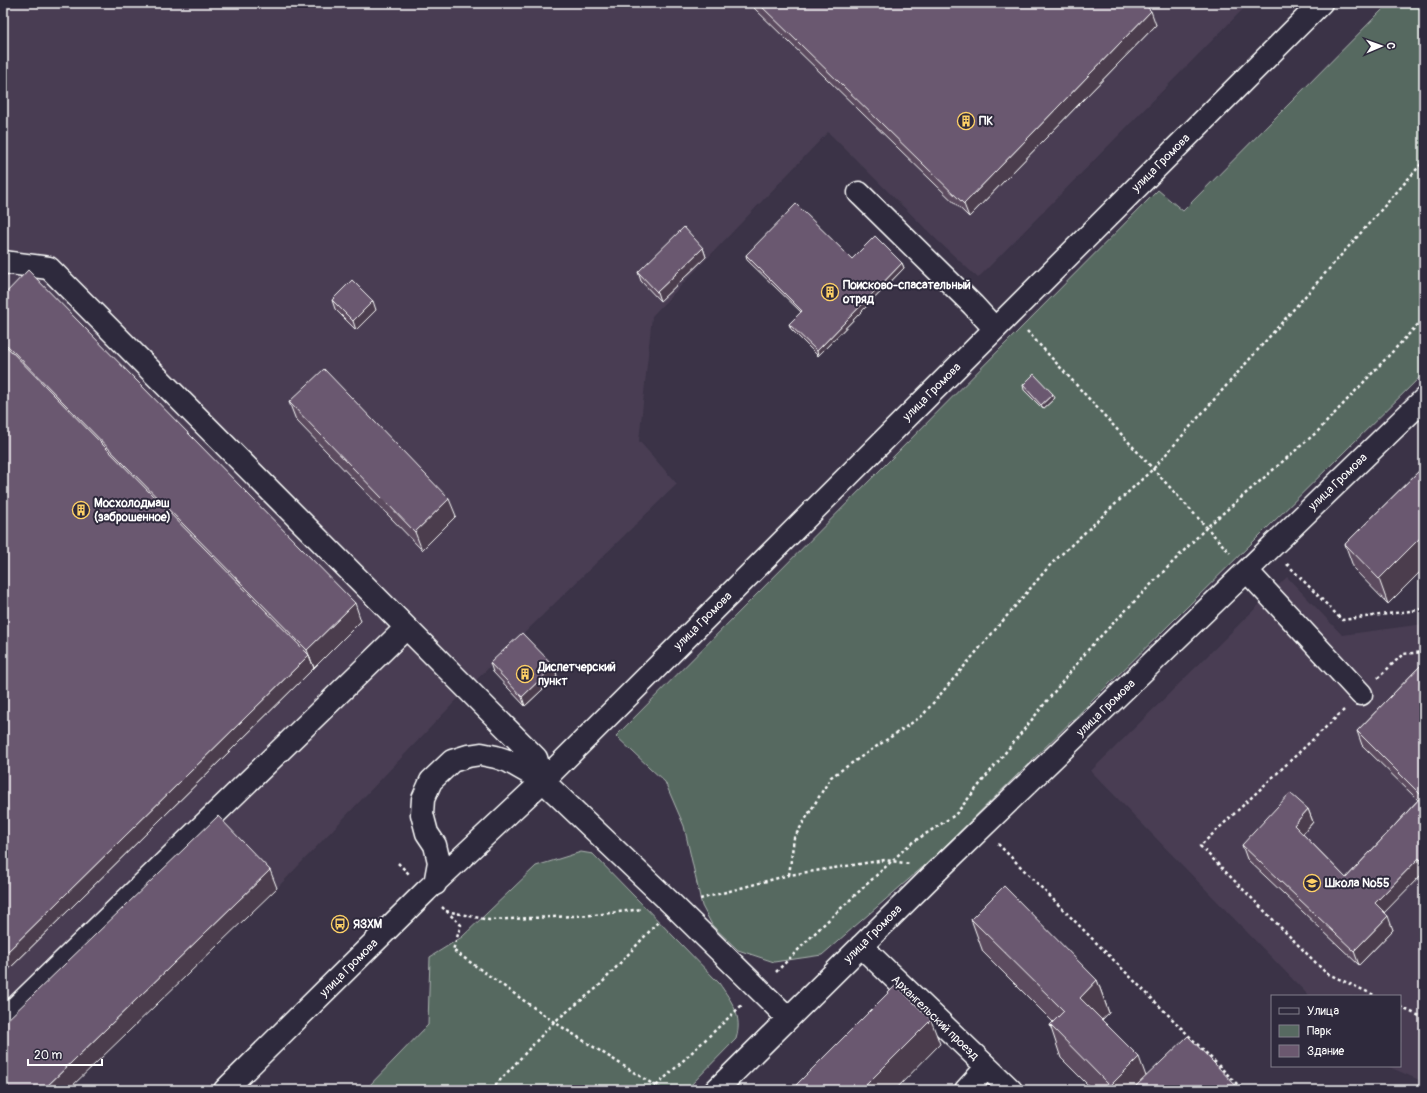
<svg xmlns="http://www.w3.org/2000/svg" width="1427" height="1093" font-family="Pangolin,sans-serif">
<rect width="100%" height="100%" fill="#3b3347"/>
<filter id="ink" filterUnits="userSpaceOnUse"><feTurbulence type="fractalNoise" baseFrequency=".025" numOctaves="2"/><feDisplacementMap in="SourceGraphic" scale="8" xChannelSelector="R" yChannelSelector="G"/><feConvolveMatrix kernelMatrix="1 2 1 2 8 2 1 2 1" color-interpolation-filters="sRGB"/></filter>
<g filter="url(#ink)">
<path fill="#493e53" d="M3,3H1249L978,278L937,240L828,132L652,316L639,441L677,484L468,688L277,888L68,1090H3Z
M1287,577L1342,635L1424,624V1082L1387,1066H1400V996H1309L1091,771Z"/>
<path fill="#576961" stroke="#abb4b0" d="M1389,3H1424V373L932,859L822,955L774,962L738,950L712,925L702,906L684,826L665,782L616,736L1158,190L1183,211Z
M581,852L593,854L719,983C732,1002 743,1016 736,1039L686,1090H365L428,1025L430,957L462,937L536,866Z"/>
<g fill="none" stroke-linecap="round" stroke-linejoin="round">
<g stroke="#fff" stroke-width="25">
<path id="minor" d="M859,193L973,305L995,329
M3,262L49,268L536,758L543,781
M1247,571L1361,694
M435,884L439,862L435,845L427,833L422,814L423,799L431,781L452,761L468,756L481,754L496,757L508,761L543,781L673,905L788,1018
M861,946L987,1067L966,1090
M3,1020L406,628
M987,1067L1011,1090
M225,1090L426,891L543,781L1321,3
M716,1090L940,868L1424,399"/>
</g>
<path stroke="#fff" stroke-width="2.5" stroke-dasharray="3 3" stroke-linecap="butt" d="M1027,331L1230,553
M1287,564L1342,620L1418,610L1424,608
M1378,678L1403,654L1424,652
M1344,710L1200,846L1326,973L1376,996
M998,844L1243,1090
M398,863L410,875
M789,875L794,838L831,777L922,716L1051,564L1153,469L1424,161
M700,899L789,875L885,860L911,864
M442,907L461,925L453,950L554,1022L662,1090
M446,911L489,920L594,915L642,909
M776,972L822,926L910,844L955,815L1092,645L1207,527L1318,431L1424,318
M1400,1007L1424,1018
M491,1090L554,1022L598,987L658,922
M652,1090L742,1005"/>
<use href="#minor" stroke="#2f2a3d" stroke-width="22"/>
</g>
<path fill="#5c4c5f" stroke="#fff" d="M751,3H1143L1156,25L969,217L753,7Z
M703,248L706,257L660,301L641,281L638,272Z
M746,255L852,259L902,263L904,268L818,356L791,329L789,324L801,312L747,260Z
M3,296L361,621L314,668L3,975Z
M332,300L376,310L356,330L335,309Z
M1023,385L1055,398L1043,409L1024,390Z
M289,402L456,516L422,550L296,420Z
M1424,466V568L1388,604L1354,569L1345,544Z
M1424,662V872L1384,912L1393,930L1359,965L1247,859L1242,845L1308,809L1313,822L1303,834L1346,878L1418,800L1362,745L1357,731Z
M490,663L554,666L557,676L525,706L493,672Z
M971,919L1097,980L1109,1013L1102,1020L1146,1076L1240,1090H1093L1061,1058L1050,1025L1053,1022L983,952Z"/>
<path fill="#4b3e4e" stroke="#fff" d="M1151,11L1156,25L969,217L964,204Z
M703,248L706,257L660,301L657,292Z
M902,263L904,268L818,356L817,351Z
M373,301L376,310L356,330L353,321Z
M1053,394L1055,398L1043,409L1041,405Z
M449,499L456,516L422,550L415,532Z
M1424,534V568L1388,604L1379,579Z
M355,603L361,621L314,668L307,650Z
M309,655L314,668L3,975V956Z
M554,666L557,676L525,706L522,697Z
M1308,809L1313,822L1299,838L1294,825Z
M1419,858L1424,872L1380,917L1375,903Z
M270,870L277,888L68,1090H43Z
M1388,916L1393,930L1359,965L1354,951Z
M1097,980L1109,1013L1091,1030L1080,998Z
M931,1020L940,1044L895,1090H861Z
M1139,1057L1151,1090L1136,1086L1137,1090H1111L1110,1086Z"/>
<path fill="#6b586f" stroke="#fff" d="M758,3H1143L1151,11L964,204Z
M796,204L852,259L875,236L902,263L817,351L789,324L802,311L746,255Z
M684,227L703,248L657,292L638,272Z
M28,270L355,603L307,650L3,341V296Z
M352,280L373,301L353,321L332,300Z
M3,343L309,655L3,956Z
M324,369L449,499L415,532L289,402Z
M1034,374L1053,394L1041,405L1023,385Z
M1424,466V534L1379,579L1345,544Z
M522,633L554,666L522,697L490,663Z
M1424,662V863L1419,858L1375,903L1388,916L1354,951L1242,845L1290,793L1308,809L1294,825L1346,878L1422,796L1357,731Z
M218,816L270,870L43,1090H3V1024Z
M1004,886L1097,980L1080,998L1139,1057L1110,1086L1050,1025L1064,1011L971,919Z
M896,985L931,1020L861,1090H791Z
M1188,1036L1240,1090H1139L1136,1086Z"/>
</g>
<defs>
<g id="building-ring" transform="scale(0.9)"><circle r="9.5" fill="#2f2a3d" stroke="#ffd166" stroke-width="1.5"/><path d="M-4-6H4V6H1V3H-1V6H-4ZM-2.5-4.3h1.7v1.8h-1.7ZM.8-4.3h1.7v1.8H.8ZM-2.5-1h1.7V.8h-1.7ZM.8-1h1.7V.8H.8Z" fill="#ffd166"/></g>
<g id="school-ring" transform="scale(0.9)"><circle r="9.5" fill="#2f2a3d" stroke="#ffd166" stroke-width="1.5"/><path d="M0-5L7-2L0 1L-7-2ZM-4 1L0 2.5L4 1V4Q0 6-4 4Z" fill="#ffd166"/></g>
<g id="bus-ring" transform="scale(0.9)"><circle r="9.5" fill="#2f2a3d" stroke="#ffd166" stroke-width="1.5"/><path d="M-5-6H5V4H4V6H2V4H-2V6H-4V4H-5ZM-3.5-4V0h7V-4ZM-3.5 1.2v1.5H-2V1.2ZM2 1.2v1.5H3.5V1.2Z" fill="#ffd166"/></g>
</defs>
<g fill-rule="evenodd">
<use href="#building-ring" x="966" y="121"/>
<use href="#building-ring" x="830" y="292"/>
<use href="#building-ring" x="81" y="510"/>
<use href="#building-ring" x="525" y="674"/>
<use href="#school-ring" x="1312" y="883"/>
<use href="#bus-ring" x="340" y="924"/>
</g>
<g text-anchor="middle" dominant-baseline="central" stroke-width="4" stroke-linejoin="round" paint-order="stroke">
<g font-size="12" font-weight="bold" fill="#fff" stroke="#2f2a3d" text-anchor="start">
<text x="979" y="121">ПК</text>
<text x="843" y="285">Поисково-спасательный<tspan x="843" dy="14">отряд</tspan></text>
<text x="94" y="503">Мосхолодмаш<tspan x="94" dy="14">(заброшенное)</tspan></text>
<text x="538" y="667">Диспетчерский<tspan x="538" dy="14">пункт</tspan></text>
<text x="1325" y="883">Школа №55</text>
<text x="353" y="924">ЯЗХМ</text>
</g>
<g font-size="12" fill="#fff" stroke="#2f2a3d">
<text transform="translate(1161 163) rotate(-45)">улица Громова</text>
<text transform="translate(932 392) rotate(-45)">улица Громова</text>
<text transform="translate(1338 482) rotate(-44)">улица Громова</text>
<text transform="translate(703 621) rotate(-45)">улица Громова</text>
<text transform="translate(1106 708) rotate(-44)">улица Громова</text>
<text transform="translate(873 934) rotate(-45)">улица Громова</text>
<text transform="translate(349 968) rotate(-45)">улица Громова</text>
<text transform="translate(935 1018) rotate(44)">Архангельский проезд</text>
</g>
</g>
<rect width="1427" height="1093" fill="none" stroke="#2f2a3d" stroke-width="16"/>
<rect x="8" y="8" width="1411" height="1077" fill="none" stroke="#fff" stroke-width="1.5" filter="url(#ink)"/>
<rect x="1271" y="995" width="130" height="72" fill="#2f2a3d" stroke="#827f8b"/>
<rect x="1279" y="1008" width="20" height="6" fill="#2f2a3d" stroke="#827f8b"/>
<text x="1307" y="1015" font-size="12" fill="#ffffff">Улица</text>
<rect x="1279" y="1025" width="20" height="12" fill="#576961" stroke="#827f8b"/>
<text x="1307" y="1035" font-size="12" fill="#ffffff">Парк</text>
<rect x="1279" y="1045" width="20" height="12" fill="#6b586f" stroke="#827f8b"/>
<text x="1307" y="1055" font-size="12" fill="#ffffff">Здание</text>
<g transform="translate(1381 46) rotate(88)" stroke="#2f2a3d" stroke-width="3" paint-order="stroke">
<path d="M0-3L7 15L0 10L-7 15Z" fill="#ffffff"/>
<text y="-6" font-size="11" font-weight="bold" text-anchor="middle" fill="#ffffff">С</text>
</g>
<path d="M28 1059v6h74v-6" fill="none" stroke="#ffffff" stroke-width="2"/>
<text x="34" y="1059" font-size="12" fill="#ffffff" stroke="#2f2a3d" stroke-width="3" paint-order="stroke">20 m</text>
</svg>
